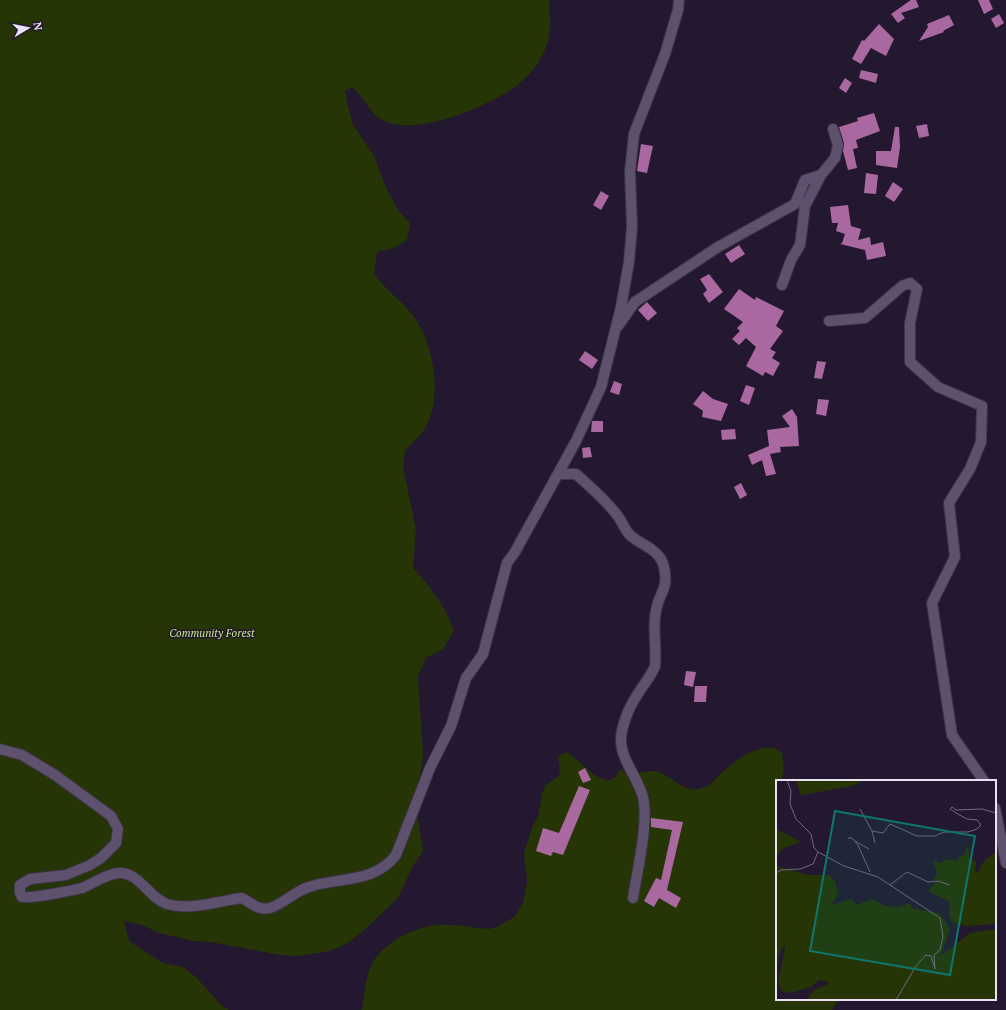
<svg xmlns="http://www.w3.org/2000/svg" width="1006" height="1010" font-family="'PT Serif',serif">
<rect width="100%" height="100%" fill="#23182f"/>
<path fill="#253505" d="M0,0H549C550,26 553,38 539,61C533,71 525,79 516,86C489,106 414,138 382,120C368,112 364,96 352,87L345,91L352,123L374,156L387,190L398,210L410,223L407,240L394,248L377,252L374,273C385,290 398,297 411,313C433,341 442,389 428,423C423,434 413,442 405,451L403,467L416,529L413,568C430,586 446,607 454,631L443,649L426,658L418,676L423,756L420,776L414,794L423,851L413,866L398,898L361,933L348,943L330,951L297,956L280,955L211,942L194,941L159,933L142,925L124,921L129,941L163,963L183,967L197,978L221,1005L229,1010H0Z
M763,748H775L782,753L784,771L781,781H777L775,808L777,812V999H839L832,1010H362C364,996 365,981 370,968C380,943 415,926 440,925C456,924 474,928 489,929L497,927L514,917L523,903L527,881L524,853L533,825L538,817L542,794L545,786L559,776L560,768L558,756L564,753H569L594,775L608,781L616,777L620,769L627,774L638,795L651,799L638,773C643,772 649,771 654,771C670,773 682,793 699,789C710,787 714,780 721,773C733,763 748,751 763,748Z"/>
<path fill="#aa68a0" d="M911,0H916L919,7L901,13L905,18L898,23L891,14Z
M978,0H989L993,9L984,14Z
M999,14L1004,23L996,28L991,19Z
M949,15L954,25L943,31L944,32L919,41L928,27L927,24Z
M879,24L894,39L886,56L871,48L861,64L852,59L862,40L864,41Z
M861,70L878,74L876,83L859,78Z
M845,78L852,83L846,93L839,88Z
M874,113L880,131L856,140L858,148L853,149L857,168L848,170L843,151L844,143L839,127L858,121L857,118Z
M927,124L929,136L919,138L916,126Z
M895,127H899L900,147L897,168L876,165V151H891Z
M641,144L653,146L647,173L637,171Z
M866,173L878,175L876,194L864,193Z
M893,182L903,189L894,202L885,196Z
M601,191L609,196L601,210L593,205Z
M848,205L851,226L861,229L858,240L870,237L871,245L883,242L886,256L867,260L865,250L840,244L842,243L845,234L836,231L838,223H832L830,207Z
M739,245L745,254L731,263L725,254Z
M709,274L723,292L709,303L703,294L707,290L700,279Z
M739,289L755,300L756,297L784,311L776,326L783,331L770,349L776,352L772,358L780,363L773,376L765,372L763,376L746,366L756,347L746,338L739,345L732,339L740,331L737,328L743,322L724,309Z
M647,302L657,313L648,321L638,310Z
M585,351L598,360L592,369L579,360Z
M817,361L826,362L822,379L814,378Z
M614,381L622,384L619,395L610,392Z
M746,385L755,388L749,405L740,401Z
M703,391L713,399L728,404L721,421L702,417L703,411L693,404Z
M818,399L829,400L826,416L816,414Z
M792,409L797,417L799,446L780,447L781,452L770,454L776,474L766,476L762,460L752,465L748,455L769,446L767,430L790,427L782,416Z
M592,421H603V432H591Z
M735,429L736,439L722,440L721,430Z
M590,447L592,457L583,458L582,448Z
M741,483L747,495L740,499L734,487Z
M686,671L696,672L693,687L684,685Z
M695,686H707L706,702H694Z
M585,768L591,780L583,783L578,772Z
M579,786L590,790L563,855L553,852L551,856L536,851L543,828L559,833Z
M651,818L683,822L667,890L681,898L676,908L659,898L654,907L644,901L656,878L661,880L672,830L651,827Z"/>
<g fill="none" stroke-linecap="round" stroke-linejoin="round">
<g stroke="#3e3447" stroke-width="12">
<path id="minor" d="M782,285L791,260L800,245L805,206L821,175
M829,321L865,318L902,286L910,283L917,289L910,323V362L938,387L982,406L981,442L970,469L949,503L955,557L932,603L952,735L984,781
M618,326L635,302L718,247L795,204L805,180L821,175L835,158L838,145L833,129
M558,474H576C590,487 605,499 617,515C622,521 624,529 630,535C642,546 660,549 664,567C669,590 659,592 656,611C652,628 657,648 655,666C651,677 642,686 636,697C629,707 621,727 621,740C621,760 638,778 643,797C649,823 637,871 633,898
M0,749L22,755L55,775L111,816L118,829L116,843L101,858L90,865L66,875L30,879L20,885V893L22,897C30,899 74,890 82,888C95,883 105,874 119,873C139,872 149,898 167,904C191,911 218,901 242,898C252,903 258,911 270,908C283,904 293,893 306,888C337,876 373,885 396,855L430,768L451,726L466,678L483,654L507,563L515,552L576,441L601,387L621,307L629,262L632,227L630,171L634,134L665,54L678,10L679,0
M995,808L1006,863"/>
</g>
<use href="#minor" stroke="#5e516d" stroke-width="10"/>
</g>
<g text-anchor="middle" dominant-baseline="central" stroke-width="3" stroke-linejoin="round" paint-order="stroke">
<g font-size="11" font-style="italic" fill="#c2eb7e" stroke="#23182f">
<text x="212" y="633">Community Forest</text>
</g>
</g>
<g transform="translate(776 780)">
<rect width="220" height="220" fill="#23182f"/>
<path d="M20,0H87L77,6L25,15ZM0,49L22,60L25,62L7,68L1,75ZM190,65L194,72L193,77L200,82L199,91L202,92L208,81L220,72V144L190,146L177,143L173,136L174,122L152,111L161,100L157,101L161,93L157,81L165,83L170,79L182,81L183,76H187L189,73ZM0,86L32,95H53L59,101L62,115L55,125L75,119L81,125L96,119L109,126L123,127L133,123L138,129L163,133L174,148L165,176L194,153L220,149V220H31L38,210L52,204L51,201L43,200L35,207L14,213L5,211L2,200L10,164L5,170L0,193L3,175L0,180Z" fill="#253505"/>
<path fill="none" stroke="#73697d" stroke-width="1" d="M11,0L15,11L14,24L20,39L35,54L38,68L42,72L68,86L102,97L164,138L167,156L164,170L158,175L159,189L155,176L150,175L140,186L120,220M84,29L96,51M72,58H76L82,65L94,92M79,61L93,69M99,63L96,51L107,53L114,44L141,56H159L168,52H192L201,49L205,45L201,40L191,39L180,33L174,29L176,27L180,30L206,29L220,33M0,93L5,90L24,89L37,84L42,72M114,105L131,92L152,102L162,101L174,105"/>
<path fill="#0f766e" fill-opacity="0.15" stroke="#0f766e" stroke-width="2" d="M59,31L199,56L174,195L34,171Z"/>
<rect width="220" height="220" fill="none" stroke="#eae2f3" stroke-width="2"/>
</g>
<g transform="translate(28 28) rotate(80)" stroke="#23182f" stroke-width="3" paint-order="stroke">
<path d="M0-3L7 15L0 10L-7 15Z" fill="#eae2f3"/>
<text y="-6" font-size="11" font-weight="bold" text-anchor="middle" fill="#eae2f3">N</text>
</g>
</svg>
